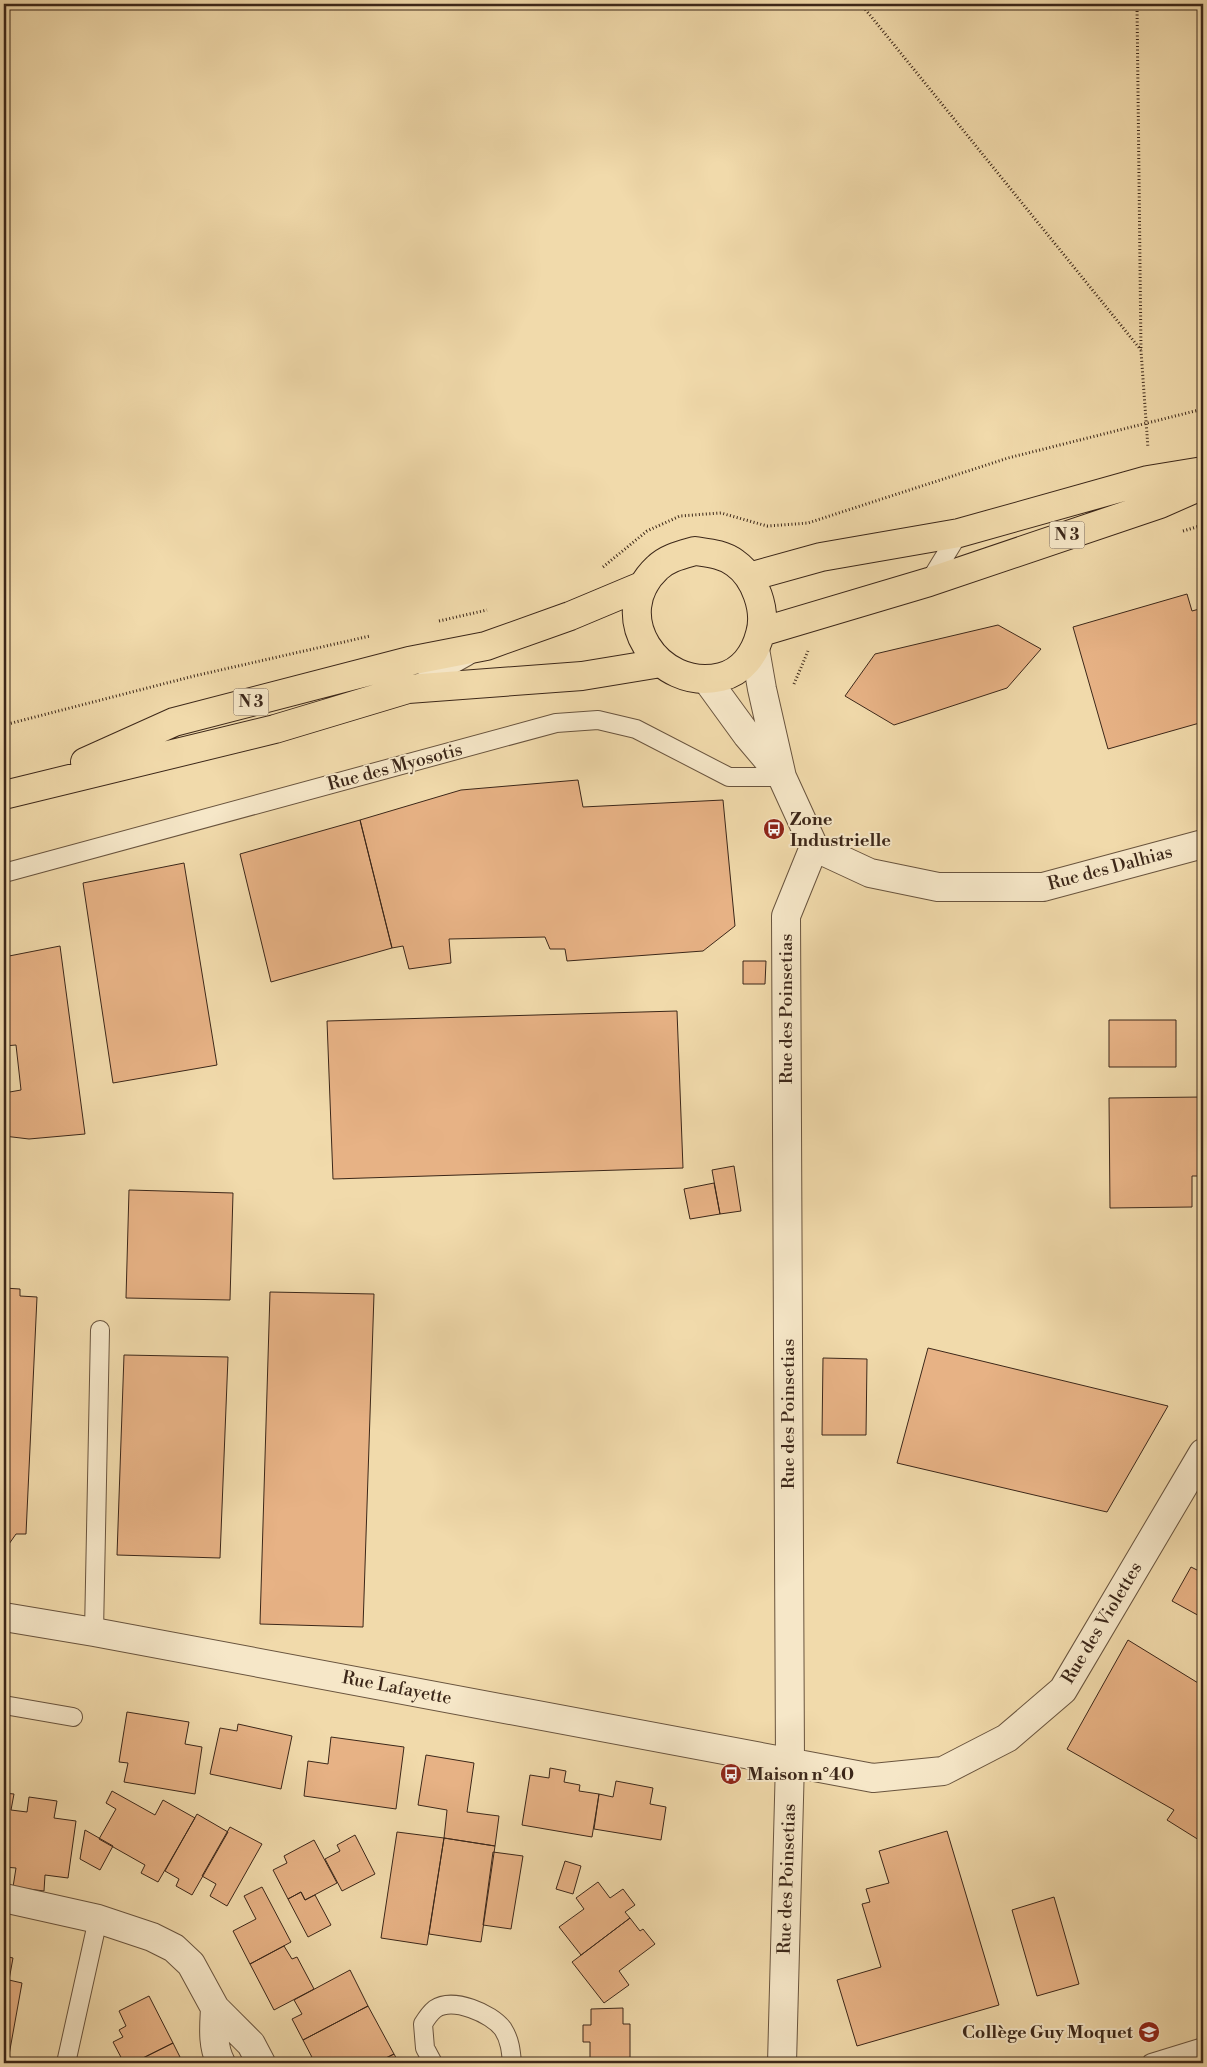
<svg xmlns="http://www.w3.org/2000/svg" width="1207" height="2067" font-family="'Libre Bodoni',serif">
<rect width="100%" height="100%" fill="#f1daab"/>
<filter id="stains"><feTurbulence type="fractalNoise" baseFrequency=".004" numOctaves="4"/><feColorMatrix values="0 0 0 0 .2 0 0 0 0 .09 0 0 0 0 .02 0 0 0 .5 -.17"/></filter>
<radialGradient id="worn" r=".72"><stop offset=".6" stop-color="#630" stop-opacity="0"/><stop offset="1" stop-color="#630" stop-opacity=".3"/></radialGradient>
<path fill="#e7b285" stroke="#3c2719" d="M1187,594L1192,611L1203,608V722L1108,749L1073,627Z
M998,625L1041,649L1007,688L894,725L845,696L875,654Z
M578,780L583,807L723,800L735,926L703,951L567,961L565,949H550L545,937L449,939L451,963L409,969L403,946L392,948L360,820L461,790Z
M360,820L392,948L271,982L240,854Z
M184,863L217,1065L113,1083L83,883Z
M60,946L85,1134L29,1139L4,1136V1093L21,1090L16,1045L4,1046V957Z
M743,961H766L765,984H743Z
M677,1011L683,1168L333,1179L327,1021Z
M1109,1020H1176V1067H1109Z
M1203,1097V1176H1192V1207L1110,1208L1109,1098Z
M734,1166L741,1211L720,1214L712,1170Z
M714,1183L720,1214L690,1219L684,1189Z
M129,1190L233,1193L230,1300L126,1298Z
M4,1288L20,1289V1296L37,1297L26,1534H16L9,1544L4,1540Z
M270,1292L374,1294L363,1627L260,1624Z
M928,1348L1168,1406L1107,1512L897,1463Z
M124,1355L228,1357L220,1558L117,1555Z
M823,1358L867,1359L866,1435H822Z
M1191,1567L1203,1573V1618L1172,1601Z
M1128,1640L1203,1686V1833L1199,1840L1167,1820L1174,1810L1067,1749Z
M127,1712L189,1722L185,1744L202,1747L195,1794L124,1782L128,1763L119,1762Z
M238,1724L292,1736L281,1789L210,1774L220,1728L237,1731Z
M331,1737L404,1747L396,1809L304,1796L308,1761L328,1764Z
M426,1755L474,1763L467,1812L499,1816L495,1846L444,1838L447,1810L418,1805Z
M550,1768L566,1771L564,1782L580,1785L579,1791L599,1794L592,1837L522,1825L530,1775L549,1778Z
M616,1781L653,1788L650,1804L666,1807L661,1840L594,1829L599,1794L613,1797Z
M112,1791L155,1815L163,1800L195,1818L158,1882L141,1873L145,1865L99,1839L116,1809L106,1803Z
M4,1793L14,1794L11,1810L27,1812L29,1797L57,1801L54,1818L76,1821L68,1878L45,1875L44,1891L13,1887L16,1868L4,1867Z
M197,1814L228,1832L192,1895L176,1886L179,1879L165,1871Z
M230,1827L262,1844L227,1906L210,1896L216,1884L202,1876Z
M85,1830L113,1846L100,1870L80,1859Z
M947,1831L999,2005L857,2046L837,1980L881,1967L862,1904L870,1902L866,1889L889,1883L879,1851Z
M397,1832L444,1838L427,1945L381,1938Z
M355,1835L375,1874L342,1891L325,1859L340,1851L337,1845Z
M444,1838L495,1846L481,1942L429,1934Z
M314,1840L337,1883L305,1900L301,1892L288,1899L273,1870L287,1863L284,1856Z
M493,1852L523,1856L511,1929L483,1925Z
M565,1861L581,1866L573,1894L556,1889Z
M598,1882L610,1898L623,1889L635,1905L625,1912L630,1918L581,1955L559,1927L584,1909L576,1898Z
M262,1887L291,1942L250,1964L233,1931L256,1919L244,1896Z
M301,1892L305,1900L315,1895L331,1925L308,1937L288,1899Z
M1054,1897L1079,1984L1037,1996L1012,1910Z
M630,1918L640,1931L643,1929L655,1944L619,1971L629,1985L604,2003L572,1962Z
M284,1946L292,1959L297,1957L314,1989L274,2010L250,1964Z
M4,1956L13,1958L9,1980L22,1983L9,2055L4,2054Z
M350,1970L368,2006L303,2040L292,2019L302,2014L294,2000Z
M149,1996L173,2043L133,2063H124L113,2042L123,2037L119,2030L126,2026L119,2011Z
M368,2006L394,2054L376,2063H315L303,2040Z
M623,2008V2024H630V2059L590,2060V2042H583V2025H591V2009Z
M173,2043L183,2063H133Z
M394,2054L399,2063H376Z
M638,2059V2063H567V2060Z"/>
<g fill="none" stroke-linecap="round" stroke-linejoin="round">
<g stroke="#69543e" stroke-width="20">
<path id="service" d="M929,582L959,533
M416,685L468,656
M4,873L556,723L598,720L636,729L729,777H782
M94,1632L100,1330
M4,1705L73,1717
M66,2063L98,1919
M433,2063L425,2048L423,2024C426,2019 430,2013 435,2009C453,1997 491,2013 503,2029C510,2040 511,2051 512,2063
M1151,2063L1203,2047"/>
</g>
<g stroke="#69543e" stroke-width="30">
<path id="minor" d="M755,649L762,689L782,777L814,847L786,916L790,1762L782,2063
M707,680L747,735L780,774
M814,847L870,873L938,887H1043L1203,844
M4,1617L94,1632L873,1778L943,1771L1007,1738L1063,1690L1203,1453
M4,1898L98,1919L152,1937L174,1948L191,1964L215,2008L251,2044L261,2063
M215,2008C214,2027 212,2046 221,2063"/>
</g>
<g stroke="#3c2719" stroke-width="30">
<path id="primary" d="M695,551C708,553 723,554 735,563C755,577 767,610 760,634C755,654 742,672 721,677C658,692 607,615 657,568C667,558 681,555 695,551Z
M749,577L821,557L959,533L1148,480L1203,471
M761,632L929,582L1160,504L1203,485
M85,762L174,722L409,661L486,646L570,616L644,585
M4,795L275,729L408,689L582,676L661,663"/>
</g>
<path stroke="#3c2719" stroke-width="3" stroke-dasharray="1 2.5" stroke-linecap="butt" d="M861,4L1141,350
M1137,4L1141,351L1148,448
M1183,531L1203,525
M603,567L647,531L680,516L721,513L767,526L808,523L1008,458L1203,409
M439,621L487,610
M794,684L808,651
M4,725L194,676L370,636"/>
<use href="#service" stroke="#f6e7c8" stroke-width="18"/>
<use href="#minor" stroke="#f6e7c8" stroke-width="28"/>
<use href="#primary" stroke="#f1daab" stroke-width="28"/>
</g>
<defs>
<g id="bus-disc" transform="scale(1.125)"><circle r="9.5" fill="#8f2418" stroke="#f6e7c8"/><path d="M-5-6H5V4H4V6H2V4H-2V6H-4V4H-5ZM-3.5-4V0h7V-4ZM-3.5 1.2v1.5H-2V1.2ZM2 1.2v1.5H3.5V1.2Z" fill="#fff"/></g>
<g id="school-disc" transform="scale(1.125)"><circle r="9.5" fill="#8f2418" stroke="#f6e7c8"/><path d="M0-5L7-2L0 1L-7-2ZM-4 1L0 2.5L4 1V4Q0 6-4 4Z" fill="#fff"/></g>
</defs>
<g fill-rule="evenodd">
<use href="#bus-disc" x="774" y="829"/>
<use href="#bus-disc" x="731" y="1774"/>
<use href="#school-disc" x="1149" y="2032"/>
</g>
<g text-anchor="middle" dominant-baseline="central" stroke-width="4" stroke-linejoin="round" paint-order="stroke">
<g fill="#f6e7c8" stroke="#74614e" stroke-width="1">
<rect x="1049.5" y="521.5" width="35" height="27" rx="4"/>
<rect x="233.5" y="688.5" width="35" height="27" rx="4"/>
</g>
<g font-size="16" font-weight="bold" fill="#3c2719">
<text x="1067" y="535">N 3</text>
<text x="251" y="702">N 3</text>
</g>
<g font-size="18" fill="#3c2719" stroke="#f6e7c8">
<text transform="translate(395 767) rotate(-15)">Rue des Myosotis</text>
<text transform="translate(1110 868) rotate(-15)">Rue des Dalhias</text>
<text transform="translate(786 1009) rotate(-90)">Rue des Poinsetias</text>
<text transform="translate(788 1414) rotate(-90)">Rue des Poinsetias</text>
<text transform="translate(1102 1623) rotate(-59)">Rue des Violettes</text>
<text transform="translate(397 1688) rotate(11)">Rue Lafayette</text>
<text transform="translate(787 1879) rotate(-88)">Rue des Poinsetias</text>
</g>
<g font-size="18" font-weight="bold" fill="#3c2719" stroke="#f6e7c8" text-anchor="start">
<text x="790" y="819">Zone<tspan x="790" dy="21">Industrielle</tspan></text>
<text x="747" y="1774">Maison n°40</text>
<text x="1133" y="2032" text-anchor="end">Collège Guy Moquet</text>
</g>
</g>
<rect width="1207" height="2067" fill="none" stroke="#f1daab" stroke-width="20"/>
<rect x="5" y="5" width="1197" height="2057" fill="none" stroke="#3c2719" stroke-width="2.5"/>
<rect x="10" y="10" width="1187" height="2047" fill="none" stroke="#3c2719"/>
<rect width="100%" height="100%" filter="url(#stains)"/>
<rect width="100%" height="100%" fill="url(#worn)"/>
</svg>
